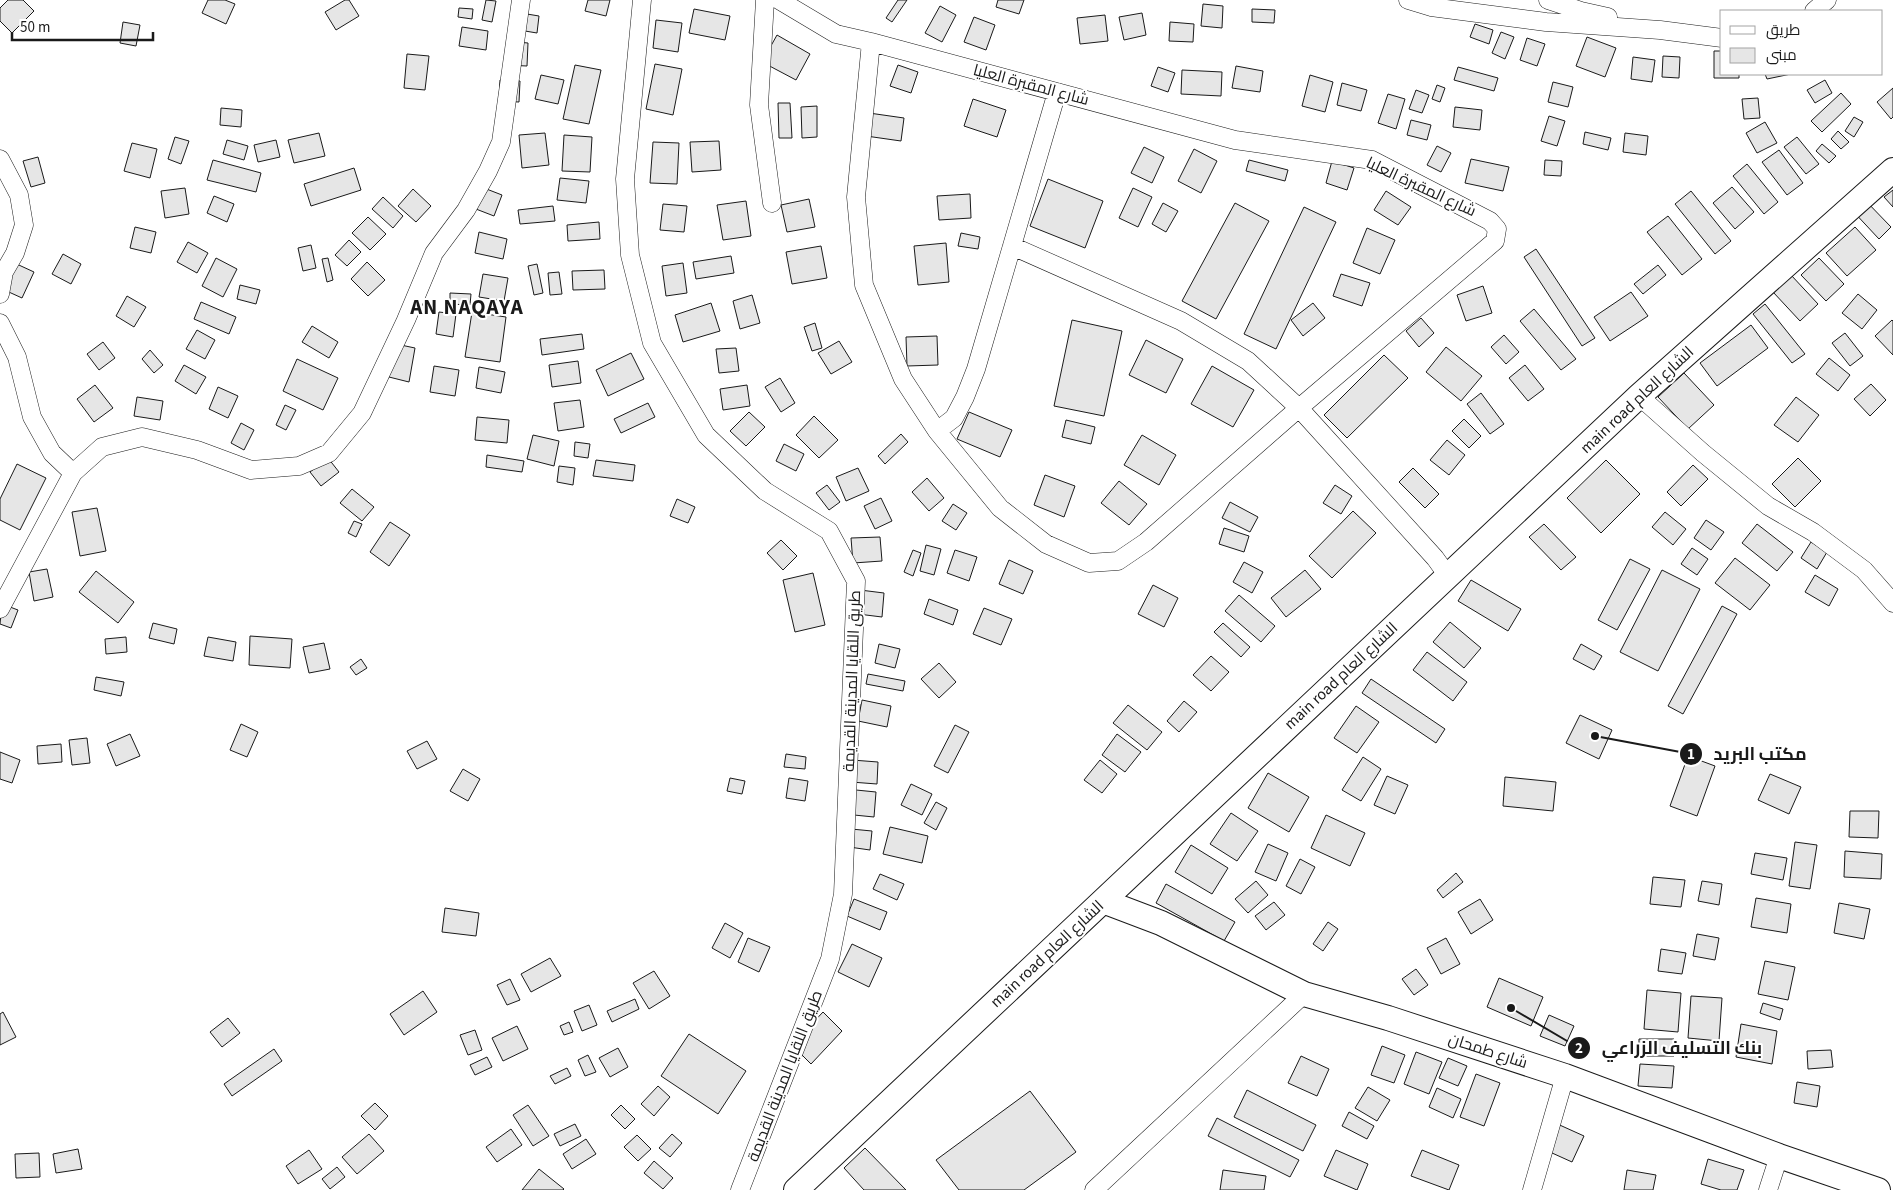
<svg xmlns="http://www.w3.org/2000/svg" width="1893" height="1190" font-family="'Source Sans 3',Cairo,sans-serif">
<rect width="100%" height="100%" fill="#fff"/>
<path fill="#e6e6e6" stroke="#1a1a1a" d="M8,0H23L34,11L12,33L0,21V8Z
M208,0H225L235,4L226,24L202,13Z
M345,0H349L359,16L336,30L325,12Z
M486,0L496,1L492,22L482,20Z
M588,0H610L606,16L585,11Z
M898,0H907L892,22L886,18Z
M998,0H1024L1019,14L996,7Z
M1203,4L1223,6L1222,28L1201,26Z
M940,6L956,15L942,42L925,33Z
M459,8L473,9L472,19L458,17Z
M694,9L730,16L725,40L689,33Z
M1252,9L1275,10L1274,23L1252,22Z
M515,12L539,16L537,33L513,29Z
M1142,13L1146,35L1124,40L1119,17Z
M1105,15L1108,41L1080,44L1077,18Z
M974,17L995,25L986,50L964,42Z
M656,20L682,23L678,52L653,48Z
M123,22L140,25L136,46L120,43Z
M1170,22L1194,24L1193,42L1169,41Z
M1475,24L1493,30L1489,44L1470,37Z
M462,27L488,31L486,50L459,46Z
M1501,32L1514,37L1505,59L1492,53Z
M777,35L810,54L796,80L762,62Z
M1587,37L1616,48L1605,77L1576,66Z
M1527,38L1545,44L1537,66L1520,60Z
M507,41L528,43L527,66L505,65Z
M1714,51H1722V74H1739V78H1714Z
M407,54L429,56L425,90L404,88Z
M1663,56L1680,57L1679,78L1662,77Z
M1633,57L1655,60L1652,82L1631,79Z
M655,64L682,69L673,115L646,109Z
M575,65L601,70L589,124L563,119Z
M898,65L918,72L911,93L890,86Z
M1236,66L1263,71L1260,92L1232,88Z
M1158,67L1175,73L1168,92L1151,86Z
M1458,67L1498,78L1494,91L1454,80Z
M1182,70L1222,72L1221,96L1181,94Z
M1765,74H1791L1767,79Z
M541,75L564,80L558,104L535,99Z
M1310,75L1333,82L1325,112L1302,106Z
M500,80L520,81L519,102L499,101Z
M1825,80L1832,93L1815,103L1807,90Z
M1553,82L1573,87L1568,107L1548,102Z
M1342,83L1367,90L1361,111L1337,105Z
M1437,85L1445,88L1440,102L1432,99Z
M1893,88V117L1891,119L1877,102Z
M1416,90L1429,95L1422,113L1409,109Z
M1841,93L1851,104L1822,132L1811,121Z
M1388,94L1405,99L1396,129L1378,123Z
M1758,98L1760,118L1744,119L1742,99Z
M973,99L1006,110L997,137L964,126Z
M778,103H790L792,138H779Z
M817,106V137L802,138L801,107Z
M1455,107L1482,110L1480,130L1453,127Z
M221,108L242,110L241,127L220,125Z
M869,113L904,118L901,141L866,136Z
M1549,116L1565,121L1557,146L1541,141Z
M1854,117L1863,122L1854,137L1845,131Z
M1411,120L1431,125L1427,140L1407,135Z
M1765,122L1777,143L1757,153L1746,133Z
M1838,131L1849,142L1841,149L1831,139Z
M1585,132L1611,138L1608,150L1583,144Z
M319,133L325,156L294,163L288,140Z
M545,133L549,165L522,168L519,135Z
M1625,133L1648,136L1646,155L1623,152Z
M564,135L592,137L590,172L562,171Z
M175,137L189,141L181,164L168,159Z
M1797,137L1819,164L1806,174L1784,147Z
M227,140L248,146L244,160L223,154Z
M276,140L280,157L258,162L254,145Z
M719,141L721,170L692,172L690,142Z
M653,142L679,143L677,184L650,183Z
M132,143L157,149L150,178L124,171Z
M1822,144L1836,156L1829,163L1816,151Z
M1437,146L1451,153L1441,172L1427,165Z
M1144,147L1164,157L1152,183L1131,173Z
M1194,149L1217,161L1201,193L1178,181Z
M1779,150L1803,183L1787,195L1762,162Z
M38,157L45,183L31,187L23,161Z
M1471,159L1509,167L1503,191L1465,183Z
M213,160L261,173L256,192L207,180Z
M1249,160L1288,170L1285,181L1246,171Z
M1545,160L1562,161L1561,176L1544,175Z
M1332,161L1354,168L1347,190L1326,183Z
M1747,164L1778,202L1764,214L1733,176Z
M354,168L361,190L311,206L304,184Z
M560,178L589,181L586,203L557,200Z
M1048,179L1103,201L1085,248L1030,226Z
M471,183L502,195L494,216L463,204Z
M1732,187L1754,212L1735,229L1713,203Z
M185,188L189,214L165,218L161,191Z
M1133,188L1152,197L1138,227L1119,218Z
M413,189L431,206L416,222L398,206Z
M1893,190V207L1884,197Z
M1386,191L1411,207L1398,225L1374,210Z
M1691,191L1731,241L1715,254L1675,204Z
M970,194L971,218L939,220L937,196Z
M214,196L234,204L227,222L207,213Z
M383,197L403,216L393,228L372,209Z
M1863,198L1891,227L1879,239L1851,209Z
M809,199L815,227L787,232L781,205Z
M746,201L751,236L723,240L717,205Z
M1163,203L1178,211L1166,232L1152,224Z
M1235,203L1269,221L1216,319L1182,301Z
M663,204L687,206L684,232L660,230Z
M553,206L555,221L520,224L518,210Z
M1304,207L1336,222L1276,349L1244,334Z
M1668,216L1702,259L1682,275L1647,232Z
M368,217L386,234L370,250L352,233Z
M599,222L600,239L568,241L567,225Z
M135,227L156,232L151,253L130,248Z
M1855,227L1876,250L1847,276L1826,253Z
M1367,228L1395,240L1380,274L1353,263Z
M479,232L507,239L503,259L475,253Z
M961,233L980,237L978,249L958,246Z
M349,240L361,252L347,266L335,255Z
M188,242L208,253L197,273L177,262Z
M946,243L949,282L918,285L914,246Z
M311,245L316,268L303,271L298,248Z
M821,246L827,278L792,284L786,252Z
M1536,249L1595,338L1582,346L1524,257Z
M63,254L81,264L71,284L52,274Z
M731,256L734,273L696,279L693,262Z
M216,258L237,269L223,297L202,286Z
M328,258L333,280L327,282L322,259Z
M1819,258L1844,284L1826,301L1801,275Z
M8,260L34,272L22,298L0,288Z
M367,262L385,280L368,296L351,279Z
M683,263L687,293L666,296L662,266Z
M537,264L543,293L534,295L528,266Z
M1658,265L1666,275L1643,294L1634,284Z
M604,270L605,289L573,290L572,271Z
M559,272L562,294L550,295L548,273Z
M483,274L508,278L504,301L479,297Z
M1341,274L1370,283L1362,306L1333,296Z
M1791,275L1818,304L1800,321L1773,292Z
M240,285L260,290L256,304L237,299Z
M1483,286L1492,313L1466,321L1457,295Z
M1631,292L1648,316L1610,341L1594,317Z
M450,293L471,294L470,305L450,304Z
M1858,294L1877,310L1862,329L1842,313Z
M752,295L760,323L740,329L733,301Z
M127,296L146,307L134,327L116,316Z
M201,302L236,317L229,334L194,319Z
M711,303L720,331L683,342L675,315Z
M1313,303L1325,318L1303,336L1291,320Z
M1765,304L1805,354L1792,363L1753,314Z
M1534,309L1576,359L1561,370L1520,321Z
M439,312L456,314L453,337L436,334Z
M472,312L506,317L500,362L465,357Z
M1421,318L1434,333L1419,347L1406,331Z
M1072,320L1122,331L1104,416L1054,406Z
M1892,320L1893,321V355L1875,336Z
M815,323L822,348L812,351L804,327Z
M1751,325L1768,348L1717,386L1700,363Z
M312,326L338,342L329,358L302,342Z
M197,330L215,340L205,359L186,349Z
M1845,333L1863,356L1850,366L1832,343Z
M582,334L584,349L542,355L540,339Z
M1504,335L1519,352L1506,364L1491,347Z
M937,336L938,365L907,366L906,337Z
M1146,340L1183,359L1166,393L1129,375Z
M839,341L852,362L831,374L818,353Z
M103,342L115,358L99,370L87,354Z
M396,344L415,348L409,382L389,377Z
M1446,347L1482,376L1461,401L1426,372Z
M736,348L739,371L719,373L716,349Z
M150,350L163,365L154,373L142,359Z
M631,353L644,379L608,396L596,370Z
M1384,355L1408,378L1347,438L1324,415Z
M1829,358L1850,375L1838,391L1816,374Z
M297,359L338,378L323,410L283,391Z
M578,361L581,383L552,387L549,365Z
M184,365L206,377L196,394L175,381Z
M1525,365L1544,389L1528,401L1509,378Z
M434,366L459,370L455,396L430,392Z
M1212,366L1254,390L1233,427L1191,404Z
M479,367L505,372L501,393L476,388Z
M1684,373L1714,405L1688,429L1658,397Z
M780,378L795,403L781,412L765,387Z
M1871,384L1886,400L1870,416L1854,399Z
M95,385L113,408L94,422L77,399Z
M747,385L750,406L723,410L720,389Z
M218,387L238,396L228,418L209,409Z
M1481,393L1504,424L1490,434L1467,404Z
M137,397L163,401L160,420L134,416Z
M1796,397L1819,415L1798,442L1774,425Z
M580,400L584,427L558,431L554,403Z
M648,403L655,417L621,433L614,419Z
M285,405L296,410L286,430L276,425Z
M749,412L765,427L746,446L730,431Z
M969,412L1012,430L1000,457L957,439Z
M814,416L838,440L819,458L796,435Z
M477,417L509,420L507,443L475,440Z
M1464,419L1481,436L1469,448L1452,431Z
M1066,420L1095,427L1091,444L1062,437Z
M241,423L254,430L244,450L231,443Z
M901,434L908,442L885,464L878,456Z
M533,435L559,441L554,466L527,459Z
M1142,435L1176,455L1159,485L1124,465Z
M1447,440L1465,455L1449,475L1430,460Z
M575,442L590,444L588,458L574,456Z
M784,444L804,454L796,471L776,461Z
M487,455L524,461L522,472L486,467Z
M328,458L339,472L321,486L310,472Z
M1798,458L1821,481L1795,507L1772,484Z
M596,460L635,465L633,481L593,476Z
M1606,460L1640,494L1601,533L1567,498Z
M17,464L46,478L20,530L0,520V499Z
M1693,465L1708,479L1681,506L1667,492Z
M559,466L575,468L573,485L557,482Z
M858,468L869,491L846,501L836,477Z
M1413,468L1439,494L1425,508L1399,482Z
M1045,475L1075,486L1064,517L1034,505Z
M927,478L944,498L929,511L912,492Z
M1119,481L1147,504L1129,525L1101,503Z
M827,485L840,502L829,510L816,493Z
M1335,485L1352,496L1341,514L1323,503Z
M352,489L374,507L362,521L340,503Z
M881,498L892,521L875,529L864,506Z
M677,499L695,507L688,523L670,516Z
M1230,502L1258,517L1250,532L1222,518Z
M953,504L967,513L956,530L942,521Z
M97,508L106,551L80,556L72,512Z
M1353,511L1376,533L1332,578L1309,556Z
M1665,512L1686,529L1673,545L1652,527Z
M1706,520L1724,532L1711,550L1694,538Z
M354,521L362,524L356,537L348,533Z
M390,522L410,535L389,566L370,552Z
M1544,524L1576,557L1561,570L1529,537Z
M1757,524L1793,552L1777,571L1742,543Z
M1224,528L1249,536L1244,552L1219,544Z
M880,537L882,561L853,563L851,538Z
M781,540L797,556L783,570L767,553Z
M1811,542L1827,552L1817,569L1801,558Z
M926,545L941,549L934,575L920,571Z
M1692,548L1708,559L1697,575L1681,564Z
M913,550L921,553L913,576L904,572Z
M955,550L977,557L969,581L947,573Z
M1735,558L1770,585L1750,610L1715,583Z
M1630,559L1650,569L1617,630L1598,620Z
M1009,560L1033,571L1023,594L999,584Z
M1244,562L1263,572L1252,593L1233,582Z
M47,569L53,597L34,601L29,572Z
M1305,570L1321,589L1286,617L1271,598Z
M1662,570L1700,589L1658,671L1620,652Z
M96,571L134,602L118,623L79,592Z
M813,573L825,625L795,632L783,580Z
M1815,575L1838,589L1829,606L1805,592Z
M1471,580L1521,609L1508,631L1458,601Z
M1153,585L1178,598L1164,627L1138,614Z
M860,590L884,593L882,617L858,614Z
M1239,595L1275,626L1261,642L1225,611Z
M929,599L958,610L953,625L924,614Z
M2,604L18,610L11,628L0,624Z
M1722,606L1737,614L1683,714L1668,706Z
M984,608L1012,619L1001,645L973,634Z
M1450,622L1481,648L1464,668L1433,642Z
M153,623L177,629L174,644L149,638Z
M1223,623L1250,647L1241,657L1214,632Z
M250,636L292,639L290,668L249,665Z
M126,637L127,652L106,654L105,639Z
M208,637L236,642L233,661L204,656Z
M324,643L330,669L309,673L303,647Z
M879,644L900,649L895,668L875,663Z
M1581,644L1602,656L1594,670L1573,659Z
M1427,652L1467,682L1453,701L1413,670Z
M1211,656L1229,672L1211,691L1193,675Z
M361,659L367,668L356,675L350,667Z
M939,663L956,682L939,698L921,679Z
M868,674L905,681L903,691L866,684Z
M96,677L124,682L121,696L94,690Z
M1371,679L1445,729L1436,743L1362,693Z
M862,700L891,706L887,727L858,721Z
M1184,701L1197,712L1179,732L1167,721Z
M1128,705L1162,732L1147,750L1113,723Z
M1356,706L1379,722L1357,753L1334,738Z
M1580,715L1612,730L1599,759L1566,743Z
M241,724L258,732L247,757L230,750Z
M955,725L969,732L948,773L934,766Z
M130,734L140,756L116,766L107,744Z
M1117,734L1141,752L1125,772L1102,755Z
M87,738L90,763L72,765L69,740Z
M427,741L437,759L417,769L407,751Z
M61,744L62,762L38,764L37,746Z
M0,752L20,760L12,783L0,779Z
M786,754L806,757L805,769L784,767Z
M1688,756L1715,766L1697,816L1670,806Z
M1363,757L1381,769L1361,801L1342,790Z
M852,760L878,762L877,784L851,782Z
M1100,760L1117,774L1102,793L1084,780Z
M463,769L480,779L468,801L450,791Z
M1268,773L1309,797L1289,832L1248,808Z
M1770,774L1801,787L1789,814L1758,800Z
M1387,776L1408,785L1395,814L1374,805Z
M1505,777L1556,782L1553,811L1503,806Z
M730,778L745,781L742,794L727,791Z
M789,778L808,781L805,801L786,798Z
M911,784L932,794L922,815L901,805Z
M846,789L876,792L874,817L844,814Z
M936,802L947,808L936,830L924,823Z
M1850,811H1879L1878,838L1849,837Z
M1231,813L1258,831L1237,861L1210,844Z
M1326,815L1365,833L1350,866L1311,848Z
M890,827L928,836L922,863L883,854Z
M851,829L872,831L870,850L849,847Z
M1795,842L1817,845L1810,889L1789,886Z
M1268,844L1288,853L1276,881L1255,872Z
M1191,845L1228,868L1212,894L1175,872Z
M1845,851L1882,854L1881,879L1844,877Z
M1755,853L1787,858L1783,880L1751,874Z
M1300,859L1315,867L1301,894L1286,886Z
M1456,873L1463,882L1443,898L1437,890Z
M880,874L904,884L897,900L873,889Z
M1653,877L1685,880L1681,907L1650,904Z
M1256,881L1268,895L1248,913L1235,899Z
M1702,881L1722,884L1719,905L1698,901Z
M1166,884L1235,922L1224,941L1156,903Z
M1756,898L1791,904L1787,933L1751,927Z
M854,899L887,912L880,930L847,916Z
M1480,899L1493,920L1471,934L1458,912Z
M1274,902L1285,915L1266,930L1255,916Z
M1839,903L1870,909L1864,939L1834,933Z
M445,908L479,913L476,936L442,932Z
M1328,922L1338,929L1323,951L1313,944Z
M725,923L743,933L730,958L712,948Z
M1697,934L1719,938L1715,960L1693,956Z
M748,938L770,947L759,972L738,962Z
M1446,938L1460,964L1441,974L1427,948Z
M852,944L882,958L869,987L838,972Z
M1661,949L1686,953L1682,974L1658,971Z
M550,958L561,976L531,992L521,974Z
M1765,961L1795,967L1788,1000L1758,994Z
M1416,969L1428,985L1414,995L1402,979Z
M654,971L670,996L649,1009L633,983Z
M1499,978L1543,997L1531,1026L1487,1007Z
M510,979L520,1000L507,1005L497,985Z
M1647,990L1681,993L1678,1032L1644,1029Z
M423,991L437,1012L404,1035L390,1014Z
M1691,996L1722,998L1719,1041L1688,1038Z
M635,999L639,1009L612,1022L607,1011Z
M1763,1003L1783,1009L1780,1020L1760,1013Z
M589,1005L597,1025L582,1031L574,1011Z
M3,1012L16,1037L0,1045V1014Z
M823,1012L842,1031L811,1064L792,1045Z
M1549,1015L1574,1026L1565,1046L1540,1036Z
M228,1018L240,1033L222,1047L210,1032Z
M569,1022L573,1032L564,1035L560,1026Z
M1741,1024L1777,1031L1772,1064L1736,1057Z
M517,1026L528,1049L503,1061L492,1038Z
M475,1030L482,1050L468,1055L460,1035Z
M689,1034L746,1071L718,1114L661,1076Z
M1639,1039H1674V1056H1639Z
M1382,1046L1405,1055L1394,1083L1371,1075Z
M618,1048L628,1067L610,1077L599,1058Z
M274,1049L282,1061L232,1096L224,1084Z
M1831,1050L1833,1067L1808,1069L1807,1051Z
M1416,1052L1442,1062L1429,1094L1404,1084Z
M588,1055L596,1072L585,1076L578,1060Z
M1301,1056L1329,1069L1317,1096L1288,1083Z
M487,1057L492,1067L475,1075L470,1065Z
M1448,1058L1467,1066L1458,1086L1439,1078Z
M1640,1064L1674,1066L1672,1088L1638,1086Z
M567,1068L571,1076L555,1084L550,1076Z
M1476,1074L1500,1083L1484,1126L1460,1117Z
M1797,1082L1820,1086L1817,1107L1794,1103Z
M658,1086L670,1097L654,1116L641,1104Z
M1368,1087L1390,1100L1377,1121L1355,1108Z
M1437,1088L1461,1099L1453,1118L1429,1107Z
M1247,1090L1316,1125L1303,1151L1234,1117Z
M1030,1091L1076,1152L1024,1190H959L936,1160Z
M375,1103L388,1116L375,1130L361,1116Z
M528,1105L549,1136L533,1146L513,1115Z
M621,1105L635,1119L625,1129L611,1115Z
M1349,1112L1374,1126L1367,1139L1342,1126Z
M1217,1118L1299,1160L1290,1177L1208,1136Z
M1553,1122L1584,1136L1572,1162L1541,1148Z
M575,1124L581,1136L560,1146L554,1134Z
M511,1129L522,1145L497,1162L486,1147Z
M369,1134L384,1151L357,1174L342,1157Z
M672,1134L682,1143L670,1157L659,1148Z
M637,1135L651,1149L638,1161L624,1147Z
M586,1139L596,1154L572,1169L563,1154Z
M865,1148L906,1190H864L844,1168Z
M78,1149L82,1169L56,1173L53,1154Z
M309,1150L322,1169L298,1184L286,1166Z
M1336,1150L1368,1164L1357,1190L1324,1176Z
M1422,1150L1459,1165L1449,1190L1411,1176Z
M39,1153L40,1177L16,1178L15,1154Z
M1708,1159L1744,1170L1737,1190H1721L1701,1184Z
M654,1161L673,1178L663,1189L644,1173Z
M337,1167L345,1177L330,1189L322,1179Z
M539,1169L564,1189L563,1190H522Z
M1223,1170L1266,1176L1264,1190H1220Z
M1627,1170L1656,1175L1653,1190H1624Z"/>
<g fill="none" stroke-linecap="round" stroke-linejoin="round">
<g stroke="#1a1a1a" stroke-width="19">
<path id="street" d="M642,0L625,179L630,255L652,343L706,435L765,491L829,531L856,581L843,894L830,959L740,1190
M765,0L759,105L772,203
M779,0L836,34L871,42L1235,140L1372,160L1490,221L1497,229L1495,241L1299,408L1146,542L1118,561L1089,563L1046,544L1000,508L937,431L903,379L864,285L856,197L871,42
M1408,0L1431,7L1546,22L1660,30L1722,38
M1548,0L1581,11L1608,17
M1814,11L1827,0
M0,159L19,195L24,225L15,253L4,272L0,294
M1012,246L1181,321L1248,361L1299,408L1435,558L1448,576
M0,323L17,357L32,417L52,453L73,473
M1639,396L1703,453L1768,506L1813,532L1864,570L1893,603
M937,431L954,418L965,397L976,369L1057,92
M0,609L73,473L102,447L142,437L197,450L251,470L299,466L329,453L362,413L406,320L434,253L466,210L488,171L501,142L521,0
M1094,1190L1304,994
M1532,1190L1565,1076
M1768,1190L1779,1156"/>
</g>
<g stroke="#1a1a1a" stroke-width="26">
<path id="secondary" d="M1103,901L1161,923L1304,994L1388,1018L1565,1076L1779,1156L1878,1190
M796,1190L1639,396L1893,170"/>
</g>
<use href="#street" stroke="#fff" stroke-width="18"/>
<use href="#secondary" stroke="#fff" stroke-width="24"/>
</g>
<g text-anchor="middle" dominant-baseline="central" stroke-width="4" stroke-linejoin="round" paint-order="stroke">
<g font-size="16" fill="#1a1a1a" stroke="#fff">
<text transform="translate(1031 85) rotate(15)">شارع المقبرة العليا</text>
<text transform="translate(1421 187) rotate(25)">شارع المقبرة العليا</text>
<text transform="translate(1637 400) rotate(-43)">main road الشارع العام</text>
<text transform="translate(1341 676) rotate(-43)">main road الشارع العام</text>
<text transform="translate(852 681) rotate(-88)">طريق اللقايا المدينة القديمة</text>
<text transform="translate(1047 954) rotate(-43)">main road الشارع العام</text>
<text transform="translate(1488 1051) rotate(18)">شارع طمحان</text>
<text transform="translate(785 1076) rotate(-69)">طريق اللقايا المدينة القديمة</text>
</g>
<g font-size="21" font-weight="bold" letter-spacing="1" fill="#1a1a1a" stroke="#fff">
<text x="467" y="307">AN NAQAYA</text>
</g>
</g>
<path fill="none" stroke="#1a1a1a" stroke-width="2" d="M1595 736L1691 754M1511 1008L1579 1048"/>
<g fill="#1a1a1a" stroke="#fff" stroke-width="2">
<circle cx="1595" cy="736" r="5"/>
<circle cx="1511" cy="1008" r="5"/>
<circle cx="1691" cy="754" r="12"/>
<circle cx="1579" cy="1048" r="12"/>
</g>
<g font-size="15" text-anchor="middle" font-weight="bold" fill="#fff">
<text x="1691" y="759">1</text>
<text x="1579" y="1053">2</text>
</g>
<g font-size="18" text-anchor="middle" font-weight="bold" fill="#1a1a1a" stroke="#fff" stroke-width="4" stroke-linejoin="round" paint-order="stroke">
<text x="1760" y="760">مكتب البريد</text>
<text x="1682" y="1054">بنك التسليف الزراعي</text>
</g>
<rect x="1720" y="10" width="162" height="65" fill="#ffffff" stroke="#a3a3a3"/>
<rect x="1730" y="26" width="25" height="8" fill="#ffffff" stroke="#a3a3a3"/>
<text x="1766" y="35" font-size="15" fill="#1a1a1a">طريق</text>
<rect x="1730" y="48" width="25" height="15" fill="#e6e6e6" stroke="#a3a3a3"/>
<text x="1766" y="60" font-size="15" fill="#1a1a1a">مبنى</text>
<path d="M12 32v8h141v-8" fill="none" stroke="#1a1a1a" stroke-width="2.5"/>
<text x="20" y="32" font-size="15" fill="#1a1a1a" stroke="#ffffff" stroke-width="4" paint-order="stroke">50 m</text>
</svg>
